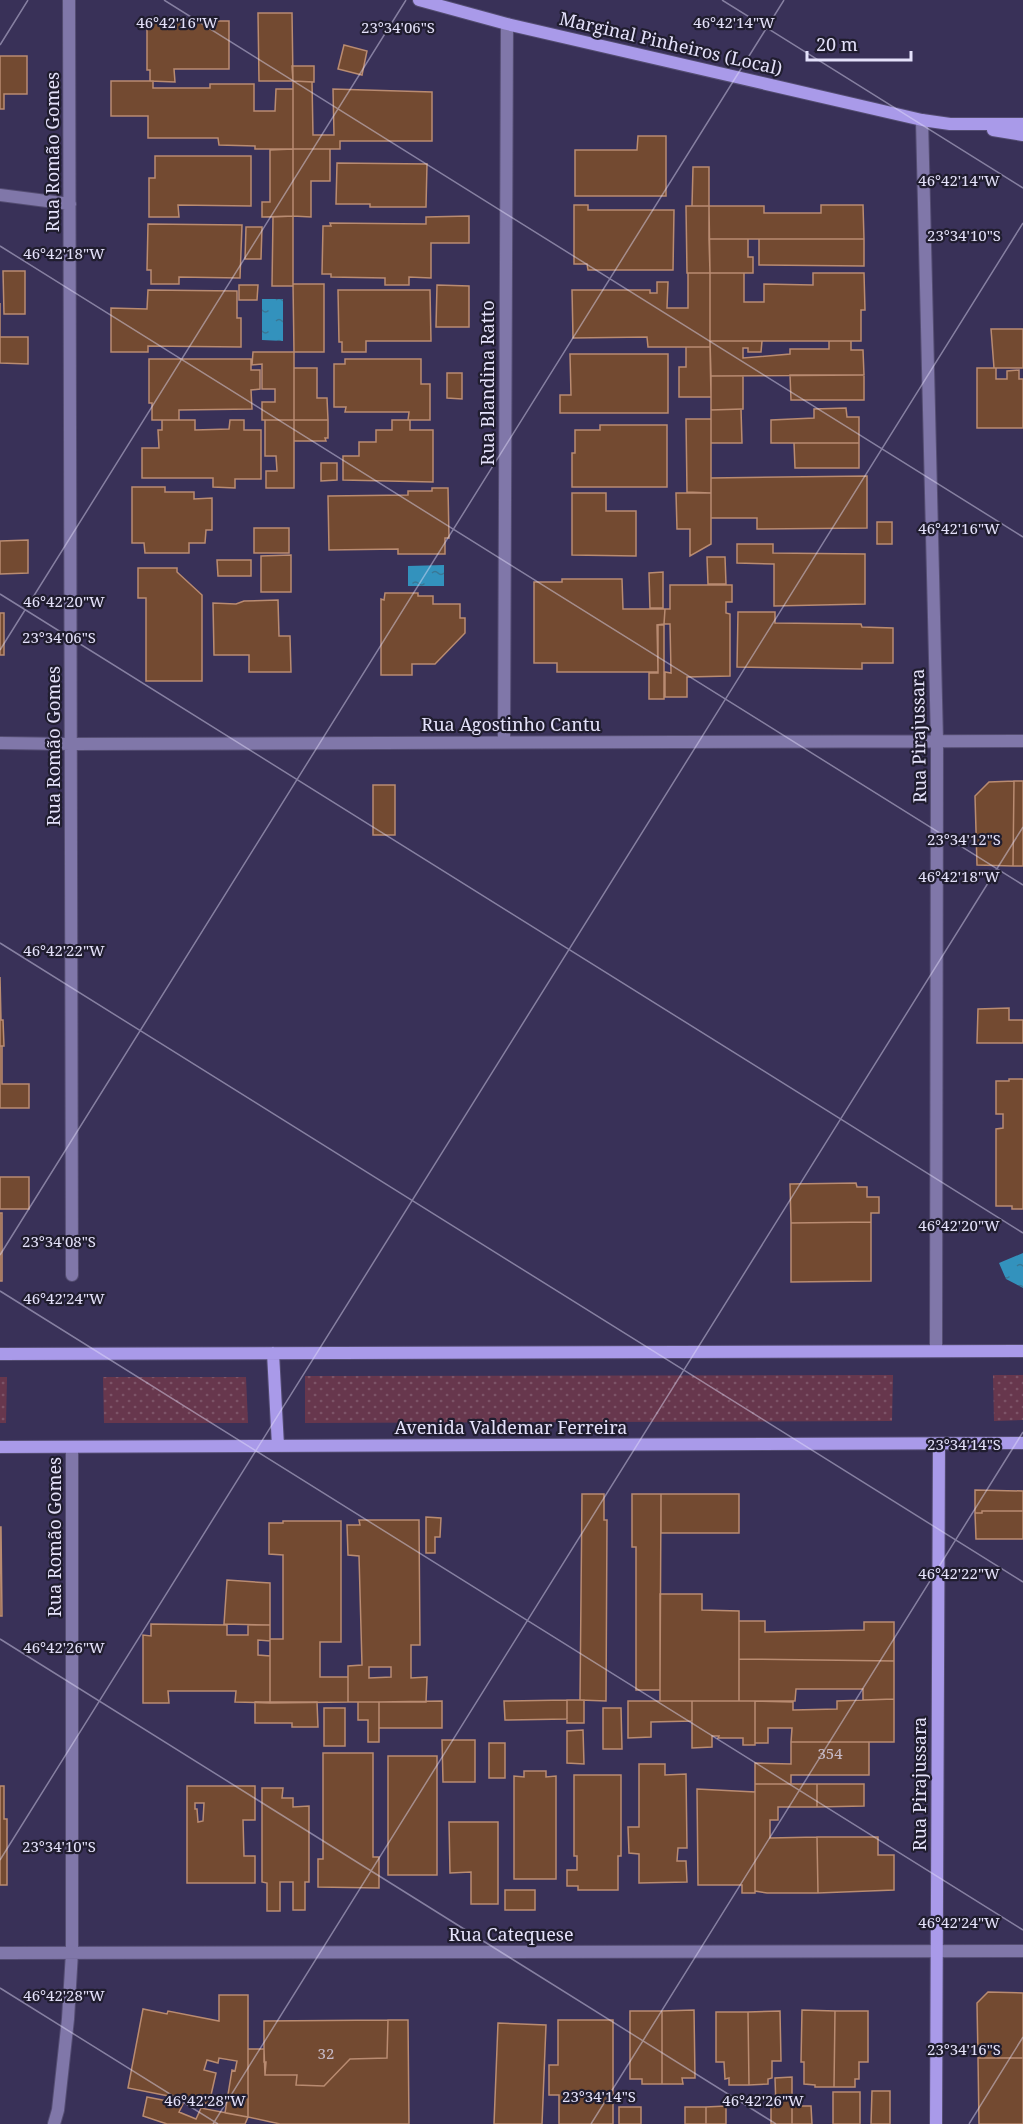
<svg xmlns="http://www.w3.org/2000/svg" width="1023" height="2124" font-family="'Noto Serif',serif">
<defs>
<pattern id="grass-dots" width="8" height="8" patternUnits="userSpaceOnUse" patternTransform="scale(1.5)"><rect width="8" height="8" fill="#67374d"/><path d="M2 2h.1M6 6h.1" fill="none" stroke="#7d5468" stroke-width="1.8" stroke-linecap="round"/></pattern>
<pattern id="water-ripples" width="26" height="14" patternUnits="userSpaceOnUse" patternTransform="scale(1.5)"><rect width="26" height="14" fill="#3392bd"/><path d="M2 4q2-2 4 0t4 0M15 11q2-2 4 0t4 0" fill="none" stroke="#397795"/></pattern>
</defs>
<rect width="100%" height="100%" fill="#393158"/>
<path fill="url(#grass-dots)" d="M893,1375L892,1421L305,1423V1376Z
M993,1375H1023V1420L994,1421Z
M0,1377H7L6,1423H0Z
M103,1377H246L248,1423H104Z"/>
<path fill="url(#water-ripples)" d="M262,299H283V341L262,340Z
M444,565V586H408V566Z
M1023,1253V1288L1006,1279L999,1263Z"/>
<path fill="#734a31" stroke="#b98b71" stroke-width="1.5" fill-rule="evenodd" d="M258,13H292L293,81H259Z
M147,21H229V69H174L175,82L150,81V70H147Z
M344,45L367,51L362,75L338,69Z
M0,56H27V94H4V109H0Z
M292,66H314V82L293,81Z
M111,81H153V88H210V84H254V111H275L276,89H293V149H255V146L219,145L218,138H148V116H111Z
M293,81L312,82L313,135H334L333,89L432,92V141H340V149H293Z
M638,136H666V196H575V150H637Z
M293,149H330V181H311V217L293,216Z
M293,149V216L262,217V202H270V150Z
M155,156H251V206L178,205L179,217H149V178H155Z
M337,163L427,164L426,207H370V204H336Z
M693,167H709V206H692Z
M574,205H588V210H674L673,270H588L587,264H574Z
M821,205H863L864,239H709V206H764V213H821Z
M686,206H709L710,273H687Z
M293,216V286H272L273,217Z
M469,216V243H431V278L409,277V285H385V278L331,277V274H322L323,226H331L330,223L426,224V217Z
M148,224L242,225L240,278L179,277V284H151V270H147Z
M246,227H262L261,259H245Z
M709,239H748V257H753V273H710Z
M759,239H864V266L759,265Z
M3,271H25V314H4Z
M688,273H710V347H648L647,337L573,338L572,290H650V293H657V282H668L667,308H688Z
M710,273H744V302H764V284L813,285V273H864L865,310H861V341H710Z
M293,284H324V352H294Z
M239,285H258L257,300H239Z
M437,285L469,286V327H436Z
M148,290L237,291V318H241V347L148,346V352H111V308L147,309Z
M338,290H430L431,341H366V352H342V342H339Z
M0,303V337H28V364L0,363Z
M991,329H1023V368H994Z
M710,341H762L761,352H748V348H743V358L790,354V349H829V341H851V350H863L864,375L711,376Z
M686,347H710L711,397H679V367H686Z
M253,352H294V420H262V402H275V389H262V364L252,365Z
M570,354H668V413H560V395H571Z
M149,359H251V370H260V389L251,390L252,409L179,410V420H152V403H149Z
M345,359H421V384H430V420H408L409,412H345L346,407H334V364H345Z
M294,368H317V398H327L328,420H294Z
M977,368H996V379H1007V371L1019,370V379H1023V428H977Z
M447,373H462V399L447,398Z
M790,375H864V400H791Z
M711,376H743V409L711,410Z
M846,408L847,417H859V443H771V420L814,418V409Z
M741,409L742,443H711V410Z
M686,419H711V493L687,492Z
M162,420H195V430L229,429L230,420H244V430H261V479H235V488L213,487V478H142V448H159L158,430H162Z
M265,420H294V488H266V471H277L276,456H265Z
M294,420H328V438H325L326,441H294Z
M392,420H410V430H433V482L343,480V456H359V442H376V430H392Z
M600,425H667V487H572V453H575V430H600Z
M794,443H859V468H795Z
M321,463H337V480L321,481Z
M867,476V528L757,529V518H711V478Z
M132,487H165V492H194V499L212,498V530H206L205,543H189V553H145L144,543H132Z
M432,488H448L449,538H445V554H398V549L329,550L328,496L408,495V491H432Z
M572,493H606V511H636V556L572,555Z
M676,493H711V544L690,556V529H677Z
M877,522H892V544H877Z
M254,528H289V553H254Z
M28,540V573L0,574V541Z
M737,544H773V553L865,554V604L774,606V564L737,563Z
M291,555V592H261V556Z
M707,557H725L726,584H708Z
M217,560H251V576H218Z
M138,568H177V572L202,595V681H146V598H138Z
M663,572V608H650L649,573Z
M562,579H622L623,609H665L664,624L657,625L658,672H557V663H534V582H562Z
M670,585H732V602H726V613L730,614V676L687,677V697H665V672L671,673L670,624H664L665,609H670Z
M385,593H418V596H433V604H460V618H465V633L435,664H412V675H381V599L384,600Z
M278,600L279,636H290L291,672H249V655H214L213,603L236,604L244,601Z
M738,612H775V623L861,624L862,627L893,628V663H862V669L737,667Z
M0,613H4V655H0Z
M658,625H664V699H649V673H658Z
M1014,781H1023V866H1013Z
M1014,781L1013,866L977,865L975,796L989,782Z
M373,785H395V835H373Z
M0,977L1,1020H3L4,1046H0Z
M1009,1008V1020H1023V1043H977L978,1009Z
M0,1046H2V1084H29V1108H0Z
M1009,1079H1023V1209H1012V1206H996V1129L1003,1128V1114H996V1081H1009Z
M0,1177H29V1209H0Z
M856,1183L857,1187H867V1197H879V1213H871V1222L791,1223L790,1184Z
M0,1213H2V1281H0Z
M871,1222V1281L791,1282V1223Z
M975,1490L1023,1491V1511H982V1513H975Z
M582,1494H604V1520H607L606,1701L580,1700Z
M632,1494H661L660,1690H636V1547H632Z
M661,1494H739V1533H661Z
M982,1511H1023V1539H976L975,1513H982Z
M426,1517L441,1518L440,1537H435V1553H426Z
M359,1520H419L420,1645H411V1678L427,1677L426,1702H348V1666L362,1665L359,1556L348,1555L347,1525H360ZM369,1667H391V1677L369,1678Z
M283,1521H341V1642H320V1677H348V1702L270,1703V1639H283V1555L269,1554V1523H283Z
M1,1527L2,1616H0V1527Z
M227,1580L270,1583V1625L224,1624Z
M660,1594H702V1610L739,1611V1701H660Z
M739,1621H765V1632L864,1630V1622H894V1661L739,1659Z
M151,1624L227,1625V1635H248V1625H270V1641L258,1640V1655L270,1656V1703L235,1702L236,1691H168L169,1703H143V1635L151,1636Z
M739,1659L894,1661V1699L863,1700V1689H796L795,1701H739Z
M894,1699V1742H791L792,1728H768V1743H755V1701L793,1702V1710L837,1709V1701Z
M567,1700V1719L505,1720L504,1701Z
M567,1700H584V1723H567Z
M442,1701V1728H379V1702Z
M628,1701H692V1721L651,1722V1737L628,1738Z
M692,1701H755V1745H743V1738H718L719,1736H712V1747L692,1748Z
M255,1702H317L318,1727H292V1723H255Z
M358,1702H379V1742H368V1720H358Z
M324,1708H345V1746H324Z
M603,1708H621L622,1749H603Z
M583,1730L584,1764L567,1763V1731Z
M442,1740H475V1782H443Z
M791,1742H869V1775H791V1784H755V1763L791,1764Z
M489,1743H505V1778H489Z
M323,1753H373V1857H379V1888L318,1887V1859H323Z
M388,1756H437V1875H388Z
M639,1764H665V1775L686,1774L687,1848H678L677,1861H686L687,1882L639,1883V1854L629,1853L628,1827H639Z
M524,1771H546V1777L556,1776V1879H514V1776L524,1777Z
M574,1775H621V1856H618V1890H578V1886H567V1870H577V1856H574Z
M755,1784H817V1807H778V1820H770V1838L817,1837L818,1893H767L755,1891Z
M817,1784H864V1806L817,1807Z
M0,1786H4V1819H7V1885H0Z
M187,1786H255V1820H243L244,1856H255V1883H187ZM195,1803H204L203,1821L198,1822L197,1809H195Z
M262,1788H283L282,1798H293V1807L309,1806V1882H305V1910H293V1882H280V1911H267V1883L262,1882Z
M697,1789L755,1792V1893H742V1885H698Z
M449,1822H498V1904H471V1872L450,1873Z
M817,1837H878V1855H894V1890L818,1893Z
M505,1890H535V1910H505Z
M988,1992L1023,1993V2058H978L977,2003Z
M219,1995H248V2117L225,2113L232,2070L235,2071L237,2061L219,2058L218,2063L207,2060L204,2070L216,2073L209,2104L128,2088L143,2009L167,2014L168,2011L219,2021Z
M694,2010L695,2078H682L683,2084H662V2011Z
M802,2010L835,2011L834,2087H815V2085L804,2084V2062H801Z
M630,2011H662V2084H642V2079H630Z
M780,2011L781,2061H772V2078L768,2079V2084L749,2085L748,2012Z
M835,2011H868V2062H859V2079H855V2087H834Z
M716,2012H748L749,2085H729V2078L725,2079L724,2062H716Z
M388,2020L387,2058L350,2059L324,2086L296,2085L297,2075H265L266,2062H264V2021Z
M388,2020H408L409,2124H280L248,2117V2049H264L265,2075H297L296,2085L324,2086L350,2059L387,2058Z
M558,2020H613V2124H559V2095H549V2065H558Z
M498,2023L546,2025L542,2124H494Z
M978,2058H1023V2124H979Z
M792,2077V2124H771V2107H776L775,2078Z
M872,2091H890V2124H871Z
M833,2092H860V2124H833Z
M147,2097L183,2104L179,2112L196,2119L201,2108L248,2117L245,2124H167L143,2116Z
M726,2106V2124H706V2107Z
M792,2106H811L812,2124H792Z
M619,2107H641V2124H619Z
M685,2107H706V2124H685Z"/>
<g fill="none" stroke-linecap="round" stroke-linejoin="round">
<g stroke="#544d72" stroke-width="14">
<path id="street" d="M69,0L72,1275
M922,120L937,741L936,1351
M0,195L70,204
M504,742L507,24
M0,743L71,744L1023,741
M0,1953L1023,1951
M54,2124L58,2110L68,2019L72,1952V1447"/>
</g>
<g stroke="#544d72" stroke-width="14">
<path id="secondary" d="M419,0L507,24L922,120L950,124H1023
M993,130L1023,135
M273,1353L278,1446
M0,1354L1023,1351
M0,1447L1023,1443
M936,2124L939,1444"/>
</g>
<use href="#street" stroke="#8077a9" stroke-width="12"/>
<use href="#secondary" stroke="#a99ae9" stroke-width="12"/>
</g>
<path fill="none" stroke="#e4e1fa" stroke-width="1.5" stroke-opacity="0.45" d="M164,0L1023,537M722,0L1023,188M0,45L28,0M0,246L1023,885M0,594L1023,1233M0,650L406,0M0,943L1023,1582M0,1255L784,0M0,1291L1023,1930M0,1639L776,2124M0,1860L1023,223M0,1988L218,2124M213,2124L1023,827M591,2124L1023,1432M969,2124L1023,2037"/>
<g text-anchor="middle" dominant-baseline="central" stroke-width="4.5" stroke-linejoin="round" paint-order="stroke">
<g font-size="15" fill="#c8bbc8">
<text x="830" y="1753">354</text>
<text x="326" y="2053">32</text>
</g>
<g font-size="18" fill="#e4e1fa" stroke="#201d2f">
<text transform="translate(671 43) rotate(13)">Marginal Pinheiros (Local)</text>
<text transform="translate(52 152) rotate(-90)">Rua Romão Gomes</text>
<text transform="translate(487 383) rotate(-90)">Rua Blandina Ratto</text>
<text x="511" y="724">Rua Agostinho Cantu</text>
<text transform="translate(918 736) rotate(-91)">Rua Pirajussara</text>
<text transform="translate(53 746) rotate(-90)">Rua Romão Gomes</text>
<text x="511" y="1427">Avenida Valdemar Ferreira</text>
<text transform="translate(54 1537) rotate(-90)">Rua Romão Gomes</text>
<text transform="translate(919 1784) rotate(-90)">Rua Pirajussara</text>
<text x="511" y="1934">Rua Catequese</text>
</g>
</g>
<g font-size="15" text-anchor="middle" fill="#e4e1fa" stroke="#201d2f" stroke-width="4.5" stroke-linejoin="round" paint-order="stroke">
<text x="734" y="28">46°42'14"W</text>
<text x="177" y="28">46°42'16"W</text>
<text x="398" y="33">23°34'06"S</text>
<text x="959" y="186">46°42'14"W</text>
<text x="964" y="241">23°34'10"S</text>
<text x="64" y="259">46°42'18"W</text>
<text x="959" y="534">46°42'16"W</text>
<text x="64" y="607">46°42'20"W</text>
<text x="59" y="643">23°34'06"S</text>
<text x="964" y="845">23°34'12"S</text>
<text x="959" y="882">46°42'18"W</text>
<text x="64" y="956">46°42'22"W</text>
<text x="959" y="1231">46°42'20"W</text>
<text x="59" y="1247">23°34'08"S</text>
<text x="64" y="1304">46°42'24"W</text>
<text x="964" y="1450">23°34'14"S</text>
<text x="959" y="1579">46°42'22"W</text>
<text x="64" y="1653">46°42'26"W</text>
<text x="59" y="1852">23°34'10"S</text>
<text x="959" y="1928">46°42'24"W</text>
<text x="64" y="2001">46°42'28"W</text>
<text x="964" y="2055">23°34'16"S</text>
<text x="599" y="2102">23°34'14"S</text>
<text x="205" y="2106">46°42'28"W</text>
<text x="763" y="2106">46°42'26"W</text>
</g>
<path d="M807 51v9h104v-9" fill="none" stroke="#e4e1fa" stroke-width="3"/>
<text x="816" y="51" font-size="18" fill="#e4e1fa" stroke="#201d2f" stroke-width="4.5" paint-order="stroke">20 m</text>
</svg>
